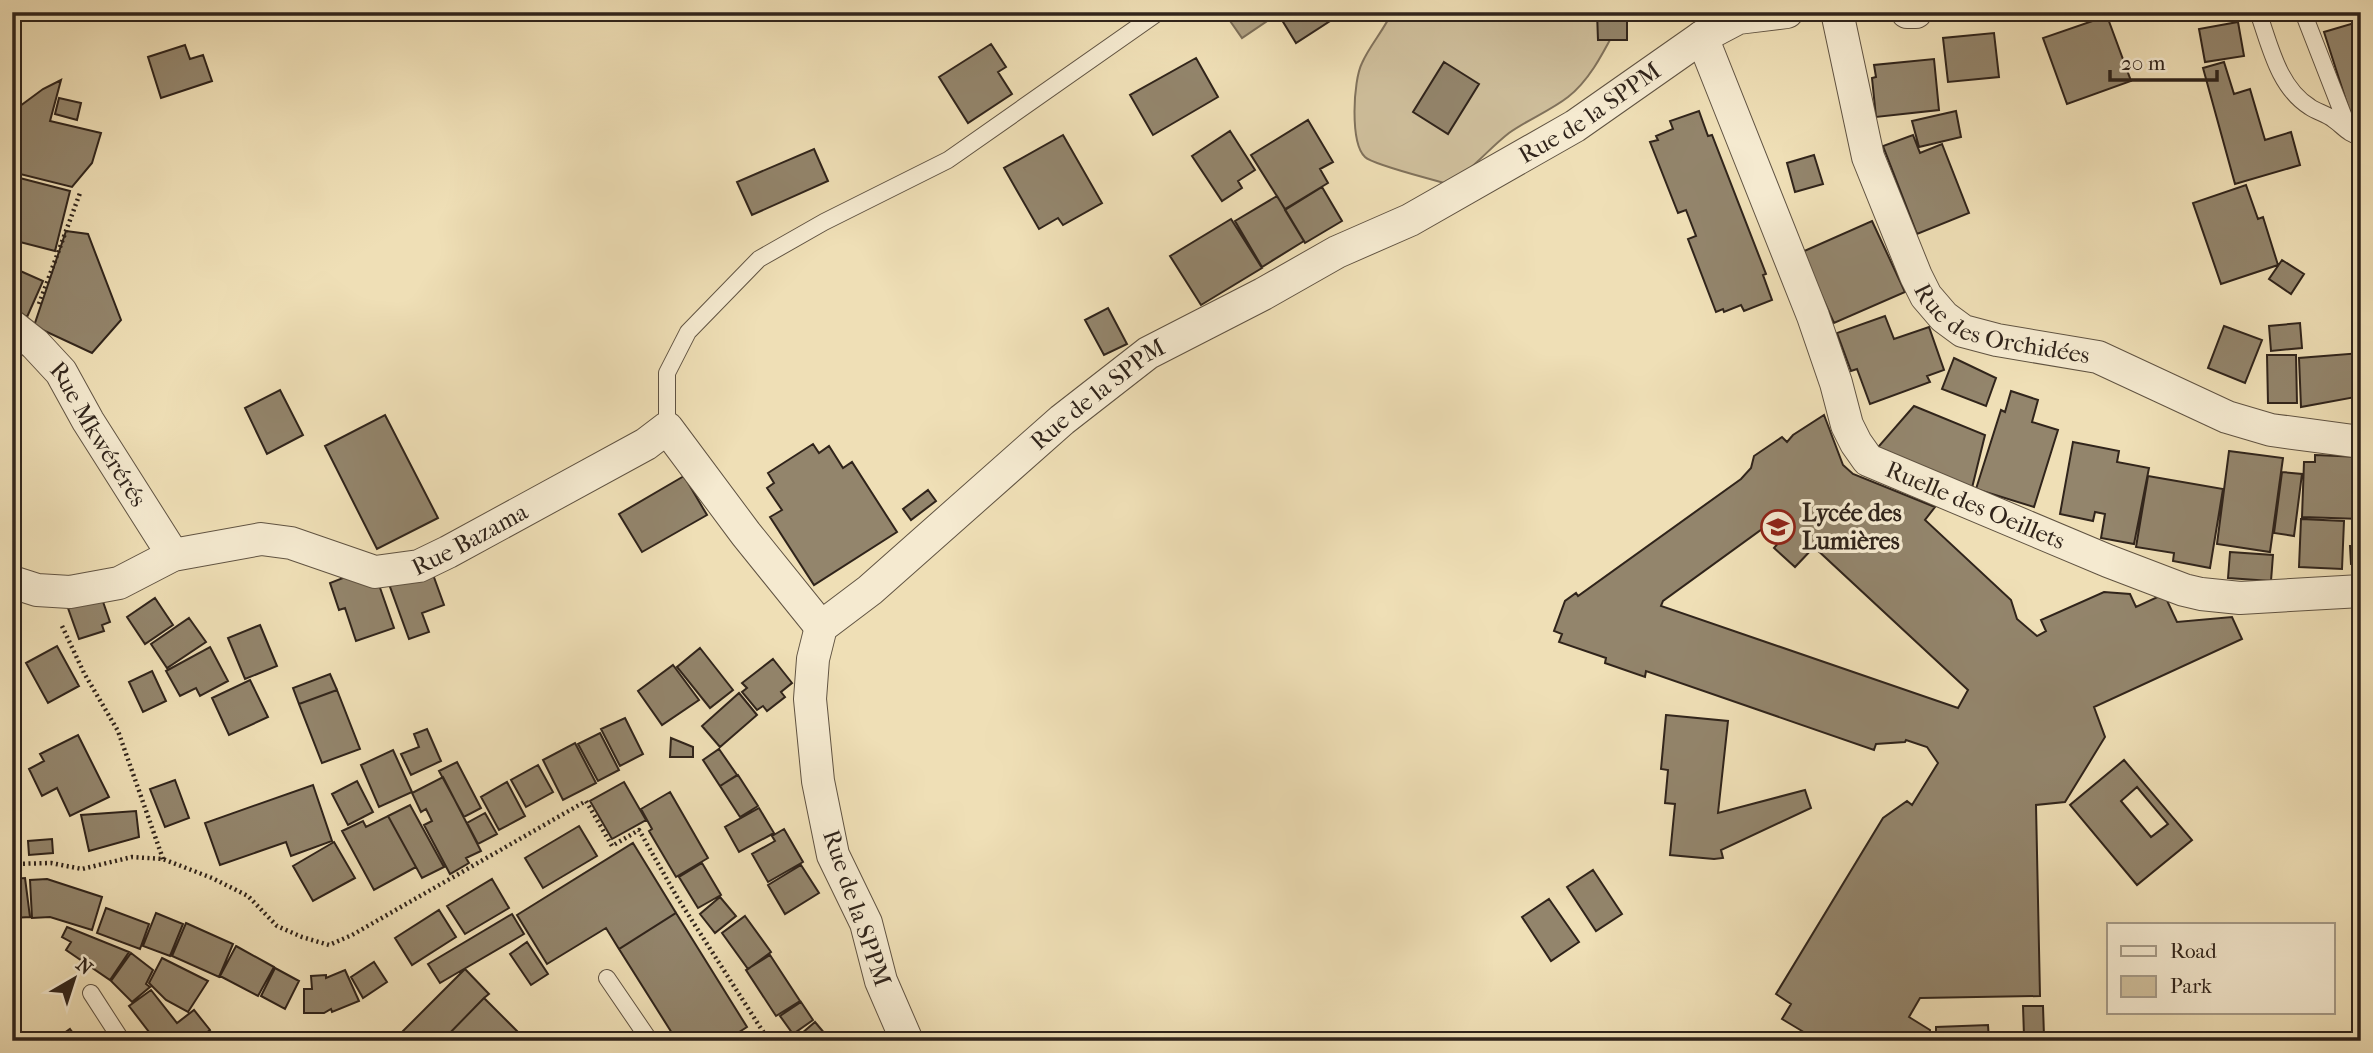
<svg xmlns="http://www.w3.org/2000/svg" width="2373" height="1053" font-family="'IM FELL French Canon',serif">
<rect width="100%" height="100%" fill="#efdfb6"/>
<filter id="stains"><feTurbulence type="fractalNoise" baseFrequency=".00286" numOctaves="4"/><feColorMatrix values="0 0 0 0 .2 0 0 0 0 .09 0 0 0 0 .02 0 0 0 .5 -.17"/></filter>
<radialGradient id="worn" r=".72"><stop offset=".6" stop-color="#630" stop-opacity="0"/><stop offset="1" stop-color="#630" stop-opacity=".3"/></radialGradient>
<path fill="#cfbf9c" stroke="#80725c" stroke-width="2" d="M1392,12H1625C1609,40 1594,77 1568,97C1550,111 1527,120 1509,133C1487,150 1471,172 1447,184C1432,179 1373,165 1365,157C1350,143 1353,81 1362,63C1370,45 1384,30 1392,12Z"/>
<path fill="#ae9f81" stroke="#7c6e58" stroke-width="2" d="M1236,12H1274L1276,15L1242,38L1228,18Z"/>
<path fill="#93856c" stroke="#30241b" stroke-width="2" fill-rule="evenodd" d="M1277,12H1344L1296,43Z
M1597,12H1627V40H1598Z
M2107,16L2131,81L2067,104L2043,38Z
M2361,21V110L2350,113L2324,32Z
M2238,22L2244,56L2205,62L2199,29Z
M1994,33L1999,77L1948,82L1943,38Z
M991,44L1006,67L998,72L1012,94L968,123L939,77Z
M185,45L190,59L203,55L212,81L161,98L148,57Z
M1196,58L1218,97L1153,135L1130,95Z
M1934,59L1939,110L1876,117L1872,78L1876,77L1874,65Z
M1444,62L1479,84L1448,134L1413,112Z
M2224,62L2234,94L2250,89L2265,140L2291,132L2300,165L2235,184L2203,68Z
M61,80L50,121L101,133L92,163L72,187L12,172V112L43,89Z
M59,98L81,103L77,120L55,114Z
M1699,111L1708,136L1712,135L1766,274L1763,275L1772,300L1744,311L1741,305L1724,312L1723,309L1716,312L1688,239L1696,236L1686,210L1678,213L1650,142L1658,140L1656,136L1673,129L1670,121Z
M1956,111L1961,137L1919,147L1912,121Z
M1308,120L1333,162L1320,169L1328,183L1285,209L1251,155Z
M1230,131L1255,170L1238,181L1242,188L1222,201L1192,156Z
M1063,135L1102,203L1063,225L1058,218L1039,229L1004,168Z
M1913,135L1920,153L1942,144L1969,213L1917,234L1883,146Z
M814,149L828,181L752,215L737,182Z
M1814,155L1823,184L1795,192L1787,163Z
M12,176L70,191L55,251L12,240Z
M2246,185L2258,219L2263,217L2278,265L2221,284L2193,203Z
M1322,187L1342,221L1305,243L1285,210Z
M1277,196L1304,241L1262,267L1235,221Z
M1231,219L1262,268L1201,305L1170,256Z
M1872,221L1905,292L1834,323L1802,252Z
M66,231L88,234L121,320L92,353L34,326Z
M2282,260L2304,274L2291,294L2269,279Z
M18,270L43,281L27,317L12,309V282Z
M1108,308L1127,344L1104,355L1085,320Z
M1885,316L1894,339L1929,327L1944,370L1927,376L1930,382L1870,404L1857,369L1851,371L1837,333Z
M2300,323L2302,348L2271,351L2269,326Z
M2224,326L2262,340L2245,383L2208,368Z
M2361,353V396L2301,407L2299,358Z
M2267,355H2296L2297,403H2268Z
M1954,358L1996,378L1986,406L1942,389Z
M280,390L303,435L267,454L245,408Z
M2011,391L2038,400L2032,422L2058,430L2034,507L1976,489L2001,410L2005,412Z
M2354,404H2361V428L2354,427Z
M1914,406L1985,435L1970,496L1872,454Z
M385,415L438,518L377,549L325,446Z
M1824,415L1843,465L1853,474L1935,507L1925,520L2011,600L2017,619L2037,636L2046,631L2041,620L2104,592L2130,594L2136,607L2164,594L2177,622L2232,617L2242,639L2094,707L2105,737L2065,802L2036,805L2040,996L1920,998L1909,1017L1930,1030V1041H1803L1807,1034L1782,1019L1791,1004L1776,994L1883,818L1907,801L1912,805L1938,763L1927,747L1906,740L1905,742L1876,744L1874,750L1646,671L1645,677L1605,663L1606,658L1559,642L1562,634L1554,631L1565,601L1576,593L1578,596L1741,479L1751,468L1754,456L1782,437L1787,442L1793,435ZM1780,516L1792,527L1774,548L1795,567L1814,547L1968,690L1958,708L1661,606L1663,601Z
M2073,442L2119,451L2117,462L2149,468L2134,544L2101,538L2105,514L2095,512L2093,521L2060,514Z
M813,444L819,453L829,446L843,468L852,462L897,532L814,585L770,517L782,510L767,488L774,483L768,473Z
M2229,451L2283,458L2270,552L2217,544Z
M2315,455L2361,457V519L2302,517L2304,462H2315Z
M2282,472L2302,474L2294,536L2274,533Z
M684,476L707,515L642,552L619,514Z
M2148,476L2223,489L2210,568L2173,561L2174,553L2136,547Z
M928,490L936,501L911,520L903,509Z
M2301,519L2344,521L2342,569L2299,567Z
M2350,546H2361V563L2351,564Z
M2230,552L2273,555L2271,581L2228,578Z
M431,569L444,605L422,613L429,632L409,639L389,584Z
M348,576L378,582L394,628L356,641L345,608L339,610L330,583Z
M101,596L110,622L102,625L104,631L79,639L68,608Z
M155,598L173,625L145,644L127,617Z
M189,618L206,642L167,668L151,644Z
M260,625L277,666L245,679L228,638Z
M57,646L79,686L48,703L26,663Z
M210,647L228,681L200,696L196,688L180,696L166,671Z
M700,648L733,690L710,708L677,667Z
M773,659L792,683L781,692L785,697L767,711L763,706L757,710L742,692L747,688L742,683Z
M673,665L699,700L662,725L638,691Z
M152,671L166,701L143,712L129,682Z
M330,674L337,690L299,704L293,688Z
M250,680L268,717L229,735L212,698Z
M337,690L360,749L322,763L299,704Z
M739,693L757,715L720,747L702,726Z
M1666,715L1728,721L1718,813L1805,790L1811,808L1721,850L1723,858L1714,859L1670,855L1675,804L1665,803L1668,770L1661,769Z
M625,718L643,754L620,766L601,729Z
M427,729L441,761L411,775L401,754L419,747L414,734Z
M600,733L619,770L598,781L578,744Z
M78,735L109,797L70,816L57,788L42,796L29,769L44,761L40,754Z
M671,738L693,747V757H670Z
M575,743L596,783L563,800L543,760Z
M719,749L737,775L720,786L703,760Z
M393,750L412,792L379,807L361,765Z
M2124,760L2192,840L2137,885L2070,805ZM2137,787L2168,824L2151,837L2121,801Z
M457,762L481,808L464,817L439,771Z
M538,765L553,792L526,807L511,780Z
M738,775L758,806L740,817L720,786Z
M443,777L481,851L466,858L469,863L450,874L424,825L432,821L426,809L421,812L412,793Z
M175,780L189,818L165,827L150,789Z
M357,781L373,812L348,825L332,794Z
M507,782L525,816L499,830L481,797Z
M624,782L646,820L612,839L590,801Z
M313,785L332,841L291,856L286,842L220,865L205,823Z
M670,792L708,858L676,877L649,831L652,829L641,809Z
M12,800L18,831L12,832Z
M410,805L444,867L422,878L388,816Z
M759,808L774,833L739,852L725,827Z
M136,811L139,837L89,851L81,815Z
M485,813L497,834L478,844L467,823Z
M388,816L416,867L374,890L342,831L363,821L366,827Z
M579,826L597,856L543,888L525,858Z
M784,829L803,862L768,882L752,854L775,841L772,836Z
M52,839L53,853L29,855L28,841Z
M334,842L355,878L313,901L293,866Z
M633,843L676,913L619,949L606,928L547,964L517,915Z
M702,863L721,895L698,908L679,877Z
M801,865L819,893L785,914L768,885Z
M1593,870L1622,914L1596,931L1567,887Z
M25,878L30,917L12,918V879Z
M47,879L102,897L92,930L50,917L32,918L30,880Z
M492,879L509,908L465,934L447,906Z
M720,897L736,916L715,933L700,914Z
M1549,899L1579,942L1551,961L1522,917Z
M106,908L149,924L140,949L97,933Z
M439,910L456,937L412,965L395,938Z
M156,913L183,924L170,956L143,946Z
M676,913L747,1027L725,1041H677L619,949Z
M512,914L524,934L440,983L428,964Z
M745,916L771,952L748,969L722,933Z
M186,923L233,944L219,977L172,956Z
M67,927L129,952L110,980L66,950L71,942L62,937Z
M527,942L548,974L531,985L510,954Z
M236,946L274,967L258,996L220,976Z
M131,953L153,970L146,984L150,987L132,1002L111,981Z
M770,955L800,1001L776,1016L746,970Z
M162,958L208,981L188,1012L166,1000L149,983Z
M374,962L387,982L363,998L351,977Z
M275,968L299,981L285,1009L261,996Z
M465,969L489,994L484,998L442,1041H393Z
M345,970L359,1001L332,1012L331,1009L324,1013H304V989H312L311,976L326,975V978Z
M151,990L177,1023L194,1010L210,1030L196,1041H156L129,1006Z
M484,998L527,1041H442Z
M801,1002L813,1020L793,1034L780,1016Z
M2023,1006H2043L2044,1036H2024Z
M815,1022L831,1041H794V1040Z
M1988,1025L1989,1041H1936V1027Z
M70,1029L79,1041H53Z"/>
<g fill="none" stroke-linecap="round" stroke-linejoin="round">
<g stroke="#605342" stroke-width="18">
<path id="lane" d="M2258,12C2270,45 2278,87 2310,107C2317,112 2327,114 2334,120C2344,127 2348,134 2361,137
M2303,12L2349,130
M667,428V373L688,332L759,259L824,222L948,160L1159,12
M607,978L650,1041
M91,993L122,1041"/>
</g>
<g stroke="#605342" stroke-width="34">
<g id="street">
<path id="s1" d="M1837,12L1868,157L1916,276L1926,296L1944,317L1963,331L1997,340L2098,357L2227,417L2271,430L2361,442"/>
<path d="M1907,12H1916"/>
<path id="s2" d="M1702,37L1813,316L1836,383L1847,425L1856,443L1868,460L2108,561L2184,590L2201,594L2240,598L2361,591"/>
<path id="s3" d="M12,326L35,344L61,372L88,421L173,555"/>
<path id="s4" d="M12,582L37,590L70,592L119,583L173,555L261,539L291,543L375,572L419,566L448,552L646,444L667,428L746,534L821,627"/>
<path id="s5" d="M907,1041L881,981L866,923L833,855L818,781L810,699L813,659L821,627L870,590L1062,420L1148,353L1263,294L1337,252L1410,220L1575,126L1702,37L1738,18L1787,12"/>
</g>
</g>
<path stroke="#30241b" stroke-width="4.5" stroke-dasharray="2 3.5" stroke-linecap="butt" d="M39,304L80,193
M62,626L84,673L118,731L163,859
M12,864L51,863L82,869L132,857L163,859L212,878L248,896L277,926L302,937L329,945L352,935L586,801L612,846L639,830L677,897L769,1041"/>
<use href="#lane" stroke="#f5ead0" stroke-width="16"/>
<use href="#street" stroke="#f5ead0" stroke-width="32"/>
</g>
<defs>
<g id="school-ring" transform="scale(1.75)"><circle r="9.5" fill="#f5ead0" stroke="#8f2418" stroke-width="1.5"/><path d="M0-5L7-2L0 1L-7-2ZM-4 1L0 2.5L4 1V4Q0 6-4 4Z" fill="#8f2418"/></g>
</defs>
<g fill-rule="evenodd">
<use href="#school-ring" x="1778" y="527"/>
</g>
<g text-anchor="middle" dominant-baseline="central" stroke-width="7" stroke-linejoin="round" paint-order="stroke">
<g font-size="24" fill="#30241b" stroke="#f5ead0">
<text stroke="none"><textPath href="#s5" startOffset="1362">Rue de la SPPM</textPath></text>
<text stroke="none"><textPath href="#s1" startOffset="383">Rue des Orchidées</textPath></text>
<text stroke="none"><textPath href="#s5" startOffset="794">Rue de la SPPM</textPath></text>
<text stroke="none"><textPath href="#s3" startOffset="140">Rue Mkwérérés</textPath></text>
<text stroke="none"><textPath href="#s2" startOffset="572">Ruelle des Oeillets</textPath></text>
<text stroke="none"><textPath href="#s4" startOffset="480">Rue Bazama</textPath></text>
<text transform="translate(857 908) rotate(71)">Rue de la SPPM</text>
</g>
<g font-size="24" font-weight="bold" fill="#30241b" stroke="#f5ead0" text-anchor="start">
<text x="1802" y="513">Lycée des<tspan x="1802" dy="28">Lumières</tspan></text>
</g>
</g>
<rect width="2373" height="1053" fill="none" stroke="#efdfb6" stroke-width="42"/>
<rect x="14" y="14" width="2345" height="1025" fill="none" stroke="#30241b" stroke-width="3.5"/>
<rect x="21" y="21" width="2331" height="1011" fill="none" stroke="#30241b" stroke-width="2"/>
<rect x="2107" y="923" width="228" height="91" fill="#f5ead0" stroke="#a69b88" stroke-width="2"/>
<rect x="2121" y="946" width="35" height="10" fill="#f5ead0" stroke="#a69b88" stroke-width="2"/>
<text x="2170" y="958" font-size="21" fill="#30241b">Road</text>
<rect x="2121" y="976" width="35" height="21" fill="#cfbf9c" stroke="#a69b88" stroke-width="2"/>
<text x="2170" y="993" font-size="21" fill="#30241b">Park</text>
<g transform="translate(74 979) rotate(39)" stroke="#f5ead0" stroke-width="5" paint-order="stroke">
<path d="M0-5L12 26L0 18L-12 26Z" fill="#30241b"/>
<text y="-10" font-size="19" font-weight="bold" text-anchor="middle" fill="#30241b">N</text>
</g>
<path d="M2110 70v10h107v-10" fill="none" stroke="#30241b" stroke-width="3.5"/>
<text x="2121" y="70" font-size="21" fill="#30241b" stroke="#f5ead0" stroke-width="5" paint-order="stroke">20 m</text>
<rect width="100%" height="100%" filter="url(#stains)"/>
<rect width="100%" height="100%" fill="url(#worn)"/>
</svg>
